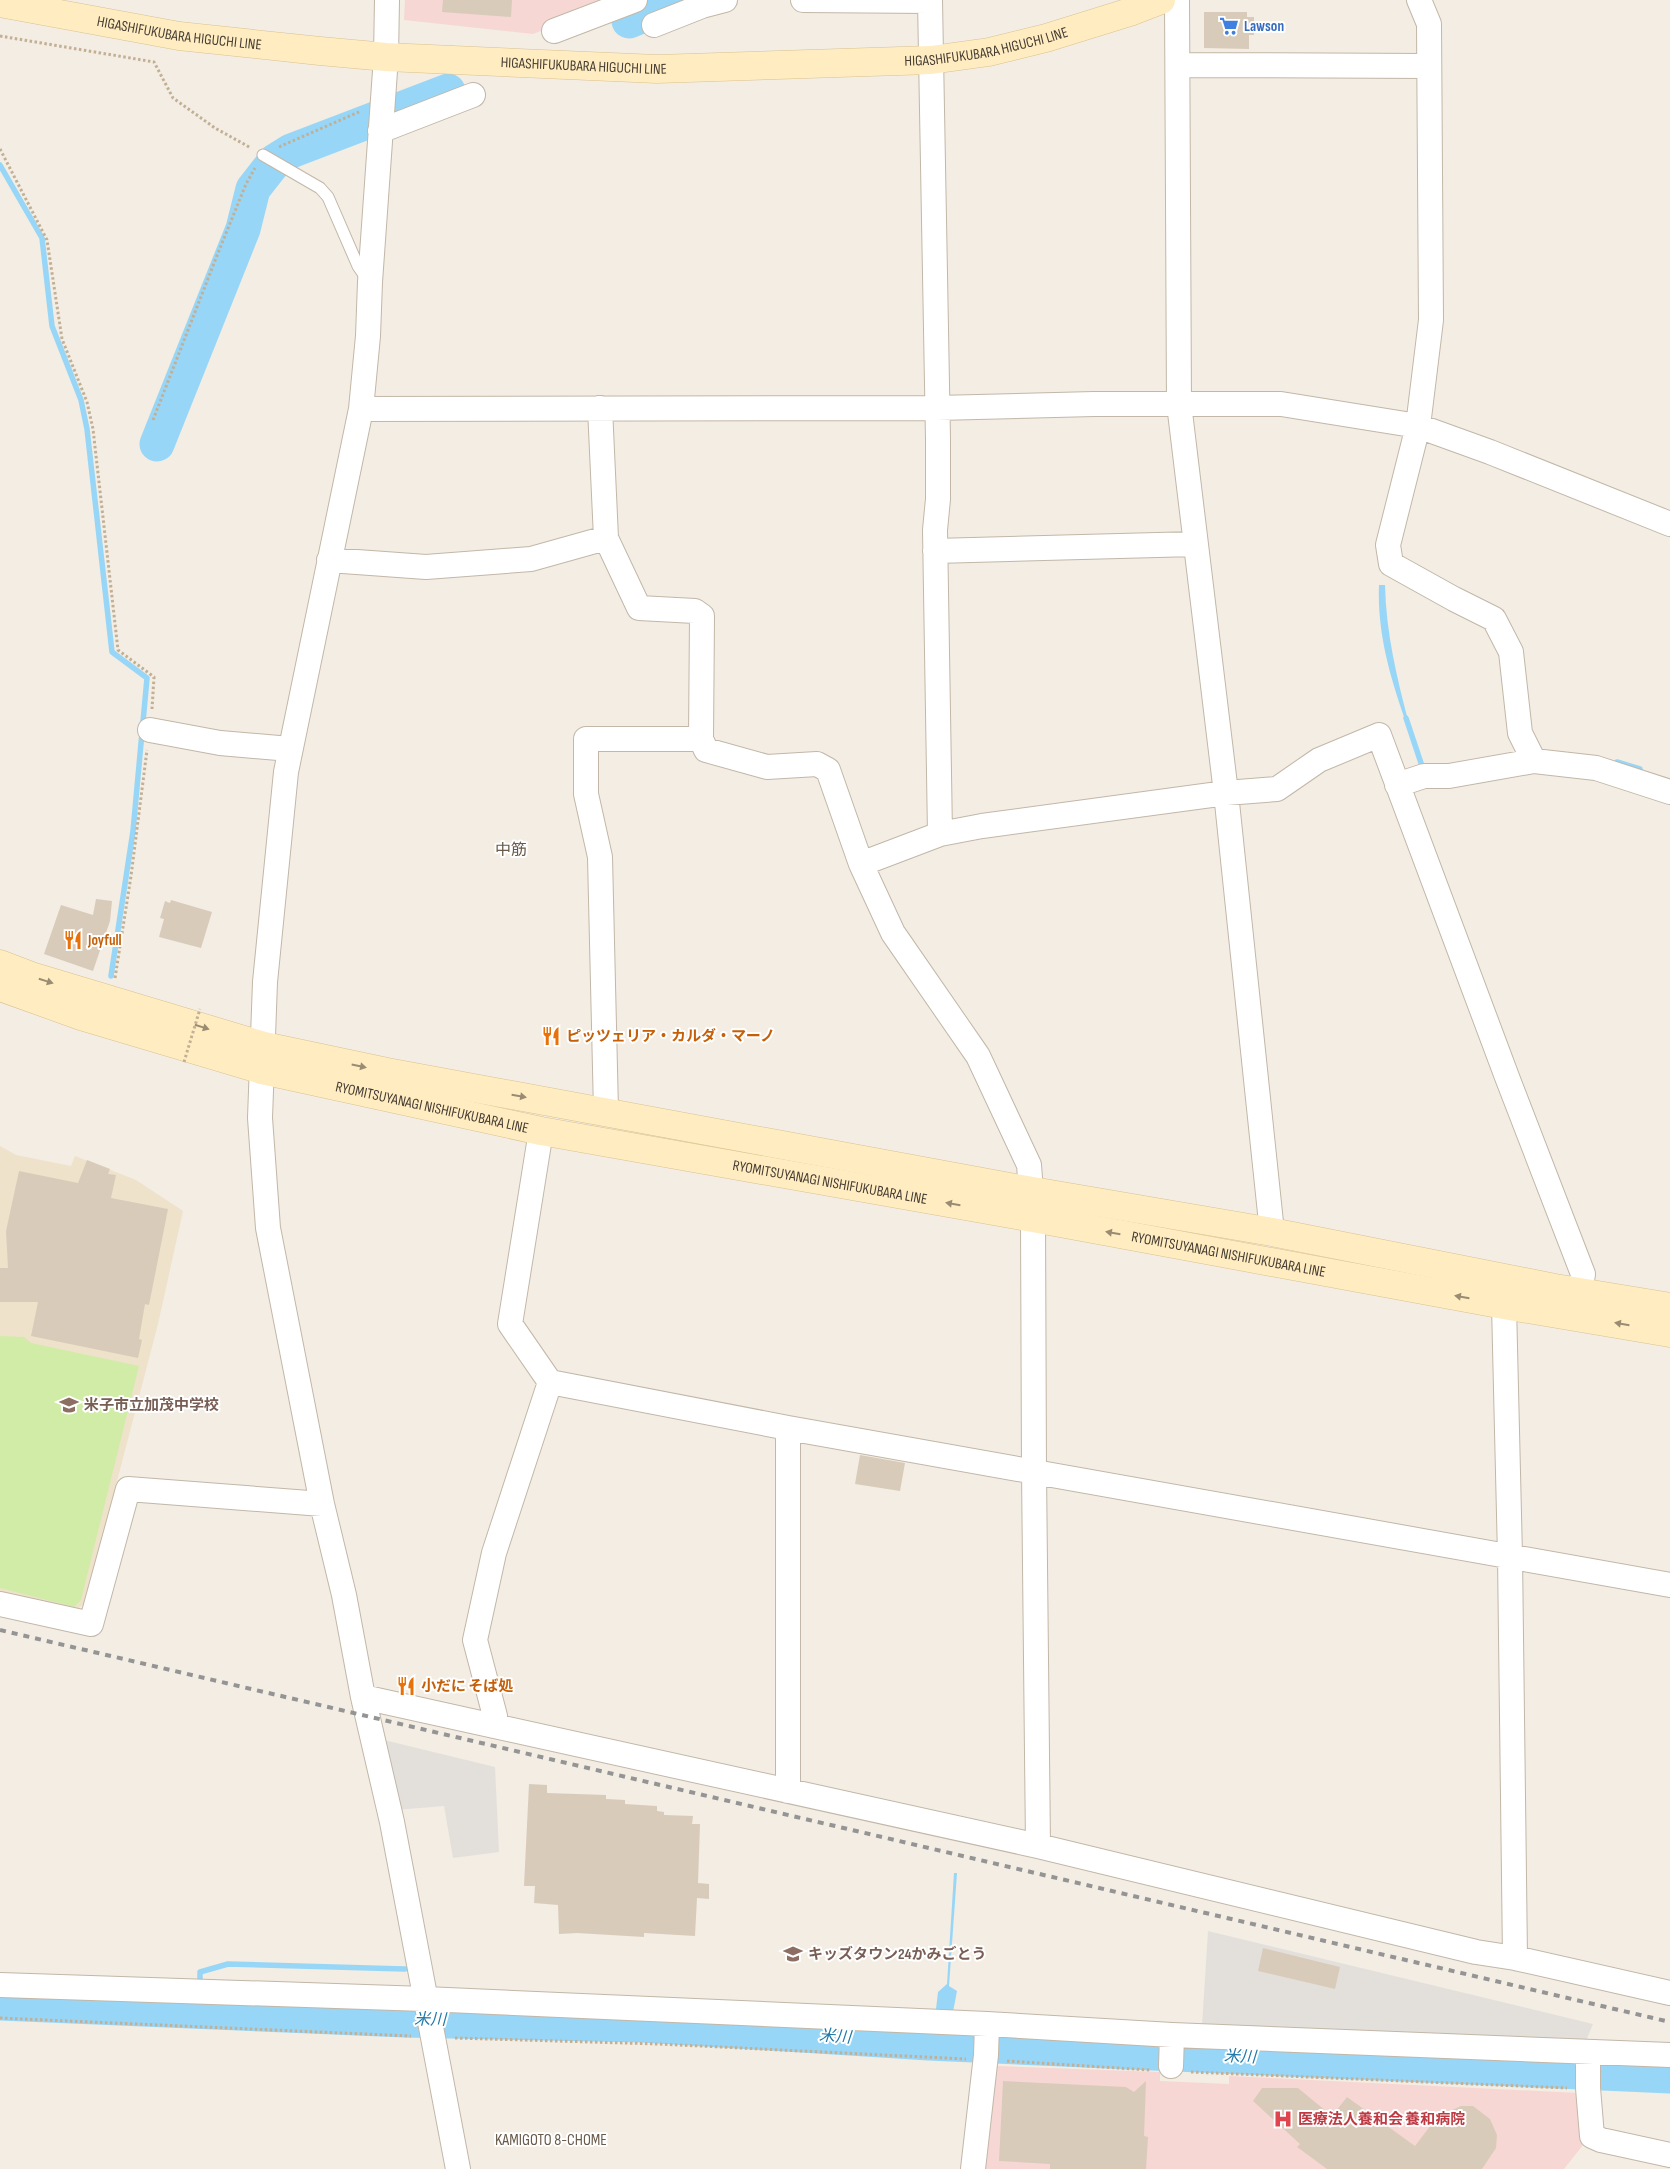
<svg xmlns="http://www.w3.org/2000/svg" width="1670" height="2169" font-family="'Sofia Sans Condensed','Noto Sans JP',sans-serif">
<rect width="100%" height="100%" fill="#f3ede3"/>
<path fill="#eee2cb" d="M0,1146L16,1155L71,1166L75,1156L136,1180L183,1211L158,1324L116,1485L84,1604L75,1611L0,1595Z"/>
<path fill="#f6d7d4" d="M405,0H620L533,34L404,20Z
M997,2066L1160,2072V2081L1229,2084V2076L1579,2093L1583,2145L1564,2169H979Z"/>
<path fill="#d1eca7" d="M0,1336L24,1337L31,1343L139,1366L81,1600L74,1607L0,1588Z"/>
<path fill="#e3e0dc" d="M384,1740L495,1767L499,1852L453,1858L444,1806L396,1810Z
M1208,1931L1593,2024L1586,2041L1202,2025Z"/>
<path fill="#98d6f7" d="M1379,585H1385C1386,633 1397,678 1409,724L1407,725C1391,680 1377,634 1379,585Z
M954,1873H957L949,1986L957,1991L953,2012L936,2009L938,1992L947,1984Z"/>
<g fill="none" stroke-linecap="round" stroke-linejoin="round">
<path stroke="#98d6f7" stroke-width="5.5" d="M0,165L42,238L52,326L81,400L87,429L112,652L147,678L133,831L111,976
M1406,718L1422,766L1426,769
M1617,762L1640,769
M200,1979V1972L228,1964L405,1969"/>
<path stroke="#98d6f7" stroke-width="35" d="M629,21L681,0
M157,444L243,229L253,189L275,161L291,151L448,91
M0,2003L405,2020L642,2025L929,2043L1670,2076"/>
</g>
<path fill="#d9cbba" d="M443,0H512L511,17L442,12Z
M1204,12H1247V17H1254V35H1249V49L1204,48Z
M96,899L112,901L110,921L93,971L44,954L61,905L93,915Z
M171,900L212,912L201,948L159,937L164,919L160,918L165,901L170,903Z
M87,1160L110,1169L108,1174L116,1175L111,1198L168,1209L149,1305L145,1304L139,1339L142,1340L138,1358L31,1336L38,1302H0V1268H8L6,1231L19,1171L78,1183Z
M860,1455L905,1463L900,1491L855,1484Z
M529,1784L547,1785V1793L606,1795V1799L625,1800V1804L657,1806V1811L664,1812V1815L693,1816L692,1824H700L698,1883L709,1884V1899L697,1898L695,1936L644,1933V1937L577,1933L559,1934L558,1905L534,1903L535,1886H524Z
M1263,1948L1340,1967L1335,1989L1258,1971Z
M1003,2081L1126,2087L1134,2092L1146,2081L1144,2136L1148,2137L1146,2169H1050V2164L999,2161Z
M1262,2088H1298L1332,2116L1347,2097L1415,2146L1437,2117L1461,2106H1473L1490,2119L1497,2135L1496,2148L1482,2169H1327L1297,2147L1300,2144L1253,2101Z"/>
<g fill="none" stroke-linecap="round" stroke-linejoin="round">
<g stroke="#c2b7a8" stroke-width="13">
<path id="lane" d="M263,155L320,188L328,197L358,266L367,279"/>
</g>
<g stroke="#c2b7a8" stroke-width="26">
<path id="street" d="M387,0L386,57L370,282L368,336L361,409L286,772L265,982L260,1118L268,1228L322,1504L344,1595L363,1697L392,1822L458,2169
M803,0L930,1
M930,0L938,439V499L935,530L940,834L982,826L1226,793L1277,789L1319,760L1379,735L1507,1077L1583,1274L1580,1292L1572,1310
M1177,0L1179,404L1226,793L1272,1232
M1419,0L1429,24L1431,320L1418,426L1388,545L1391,564L1454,599L1494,619L1511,652L1520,733L1534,761
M654,25L702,6L725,0
M554,31L635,0
M1178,65L1429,66
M380,131L473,95
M600,408L606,538L639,608L695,611L702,616L701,739L706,750L767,767L817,764L828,770L861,864
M361,409L937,408L1094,404H1281L1418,426L1490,452L1670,524
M935,551L1195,544
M329,560L426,567L531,559L606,538
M150,730L220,743L290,749
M1397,785L1424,776H1449L1534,761L1596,768L1670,792
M940,834L861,864L893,933L978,1056L1029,1165L1033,1218L1034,1471L1038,1846
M606,1111L600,857L586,794V739H701
M541,1131L510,1324L550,1382L788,1428L1670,1585
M1507,1287L1504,1305L1510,1556L1515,1958
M0,1604L91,1624L128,1489L322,1504
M363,1697L1038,1846L1476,1952L1515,1958L1670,1993
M494,1726L495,1716L475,1640L494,1553L550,1382
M788,1791V1428
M0,1985L425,1999L987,2024L1172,2035L1670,2055
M1588,2052V2088L1592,2136L1601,2140L1670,2155
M1171,2066L1172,2035
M973,2169L986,2055L987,2024"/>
</g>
<g stroke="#dac290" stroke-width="29">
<g id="secondary">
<path id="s1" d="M0,3L179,36L320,51L386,57L657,69L931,60L989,52L1046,38L1130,12L1161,0"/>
<path d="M0,964L34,977L264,1046L387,1072L1015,1188L1272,1232L1555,1288L1670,1307"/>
<path id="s2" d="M0,987L81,1016L262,1070L541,1131L1033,1218L1504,1305L1670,1333"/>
</g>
</g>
<path stroke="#c3af94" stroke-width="3" stroke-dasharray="2.5 2.5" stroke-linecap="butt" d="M0,36L154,62L173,98L215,128L251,148
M279,147L361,111
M0,149L47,240L62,339L87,402L93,429L118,650L154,677L152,709
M153,420L218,253L246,184L255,168
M115,978L131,876L147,750
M0,2018L411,2036
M455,2038L659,2044L966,2059
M1007,2061L1150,2070
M1191,2072L1567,2088"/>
<use href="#lane" stroke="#fff" stroke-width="11"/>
<use href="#street" stroke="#fff" stroke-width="24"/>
<use href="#secondary" stroke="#ffecc1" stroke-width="28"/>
<path stroke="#949494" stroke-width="4" stroke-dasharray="6 6" stroke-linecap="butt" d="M0,1630L1670,2022"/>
<path stroke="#c3af94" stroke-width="3" stroke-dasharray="2.5 2.5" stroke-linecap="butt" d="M184,1062L200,1009"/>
</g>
<defs><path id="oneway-solid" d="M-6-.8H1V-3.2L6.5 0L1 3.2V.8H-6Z" transform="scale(1.25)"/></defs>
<g fill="#998c73">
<use href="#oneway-solid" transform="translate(46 981) rotate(17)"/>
<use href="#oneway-solid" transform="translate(202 1027) rotate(17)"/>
<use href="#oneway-solid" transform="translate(359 1066) rotate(12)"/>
<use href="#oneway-solid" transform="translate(519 1096) rotate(10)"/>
<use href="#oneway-solid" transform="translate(953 1204) rotate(-170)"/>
<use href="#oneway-solid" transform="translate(1113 1233) rotate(-170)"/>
<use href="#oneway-solid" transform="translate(1462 1297) rotate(-170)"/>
<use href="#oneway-solid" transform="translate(1622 1324) rotate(-170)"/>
</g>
<defs>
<g id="supermarket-bare" transform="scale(1.5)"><path d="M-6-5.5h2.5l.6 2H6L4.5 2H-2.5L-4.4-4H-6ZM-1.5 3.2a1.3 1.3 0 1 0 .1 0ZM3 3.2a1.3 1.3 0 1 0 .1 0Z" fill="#3f7fe0" stroke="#fff" stroke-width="2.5" paint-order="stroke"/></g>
<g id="restaurant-bare" transform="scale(1.5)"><path d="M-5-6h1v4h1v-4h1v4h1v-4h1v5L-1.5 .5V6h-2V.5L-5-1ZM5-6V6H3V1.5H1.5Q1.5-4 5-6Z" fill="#e8710a" stroke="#fff" stroke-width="2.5" paint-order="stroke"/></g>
<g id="school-bare" transform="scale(1.5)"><path d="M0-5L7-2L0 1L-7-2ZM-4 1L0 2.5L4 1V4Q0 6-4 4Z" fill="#8d6e63" stroke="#fff" stroke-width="2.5" paint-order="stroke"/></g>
<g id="hospital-bare" transform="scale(1.5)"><path d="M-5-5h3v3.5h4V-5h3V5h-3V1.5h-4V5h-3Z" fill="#e0444e" stroke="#fff" stroke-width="2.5" paint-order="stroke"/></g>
</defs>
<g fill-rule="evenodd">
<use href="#supermarket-bare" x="1229" y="26"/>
<use href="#restaurant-bare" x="73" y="940"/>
<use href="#restaurant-bare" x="551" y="1036"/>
<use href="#school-bare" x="69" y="1405"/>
<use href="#restaurant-bare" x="406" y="1686"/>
<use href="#school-bare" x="793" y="1954"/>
<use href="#hospital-bare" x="1283" y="2119"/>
</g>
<g text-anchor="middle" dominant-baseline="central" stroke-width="4" stroke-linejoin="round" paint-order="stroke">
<g font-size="15" font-weight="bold" fill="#366cbe" stroke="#fff" text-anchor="start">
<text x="1244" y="26">Lawson</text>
</g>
<g font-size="15" fill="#453d33" stroke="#fff">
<text stroke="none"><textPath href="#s1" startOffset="182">HIGASHIFUKUBARA HIGUCHI LINE</textPath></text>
<text stroke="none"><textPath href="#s1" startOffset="992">HIGASHIFUKUBARA HIGUCHI LINE</textPath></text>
<text stroke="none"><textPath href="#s1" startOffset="588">HIGASHIFUKUBARA HIGUCHI LINE</textPath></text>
<text stroke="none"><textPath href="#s2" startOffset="449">RYOMITSUYANAGI NISHIFUKUBARA LINE</textPath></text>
<text stroke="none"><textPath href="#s2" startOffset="854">RYOMITSUYANAGI NISHIFUKUBARA LINE</textPath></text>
<text stroke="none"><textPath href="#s2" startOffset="1259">RYOMITSUYANAGI NISHIFUKUBARA LINE</textPath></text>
</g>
<g font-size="15" font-weight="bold" fill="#c56008" stroke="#fff" text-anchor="start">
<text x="88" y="940">Joyfull</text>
<text x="566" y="1036">ピッツェリア・カルダ・マーノ</text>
<text x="421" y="1686">小だに そば処</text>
</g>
<g font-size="15" font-weight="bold" fill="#785e54" stroke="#fff" text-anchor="start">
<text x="84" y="1405">米子市立加茂中学校</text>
<text x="808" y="1954">キッズタウン24かみごとう</text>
</g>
<g font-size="15" font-weight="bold" fill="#be3a42" stroke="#fff" text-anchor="start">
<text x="1298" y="2119">医療法人養和会 養和病院</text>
</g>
<g font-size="16" fill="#695a49" stroke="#fff">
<text x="511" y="850">中筋</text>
<text x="551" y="2140">KAMIGOTO 8-CHOME</text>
</g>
<g font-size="16" font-style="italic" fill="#2078aa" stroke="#fff">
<text transform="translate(430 2020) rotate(1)">米川</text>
<text transform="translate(835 2037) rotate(4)">米川</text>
<text transform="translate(1240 2057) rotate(3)">米川</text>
</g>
</g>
</svg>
